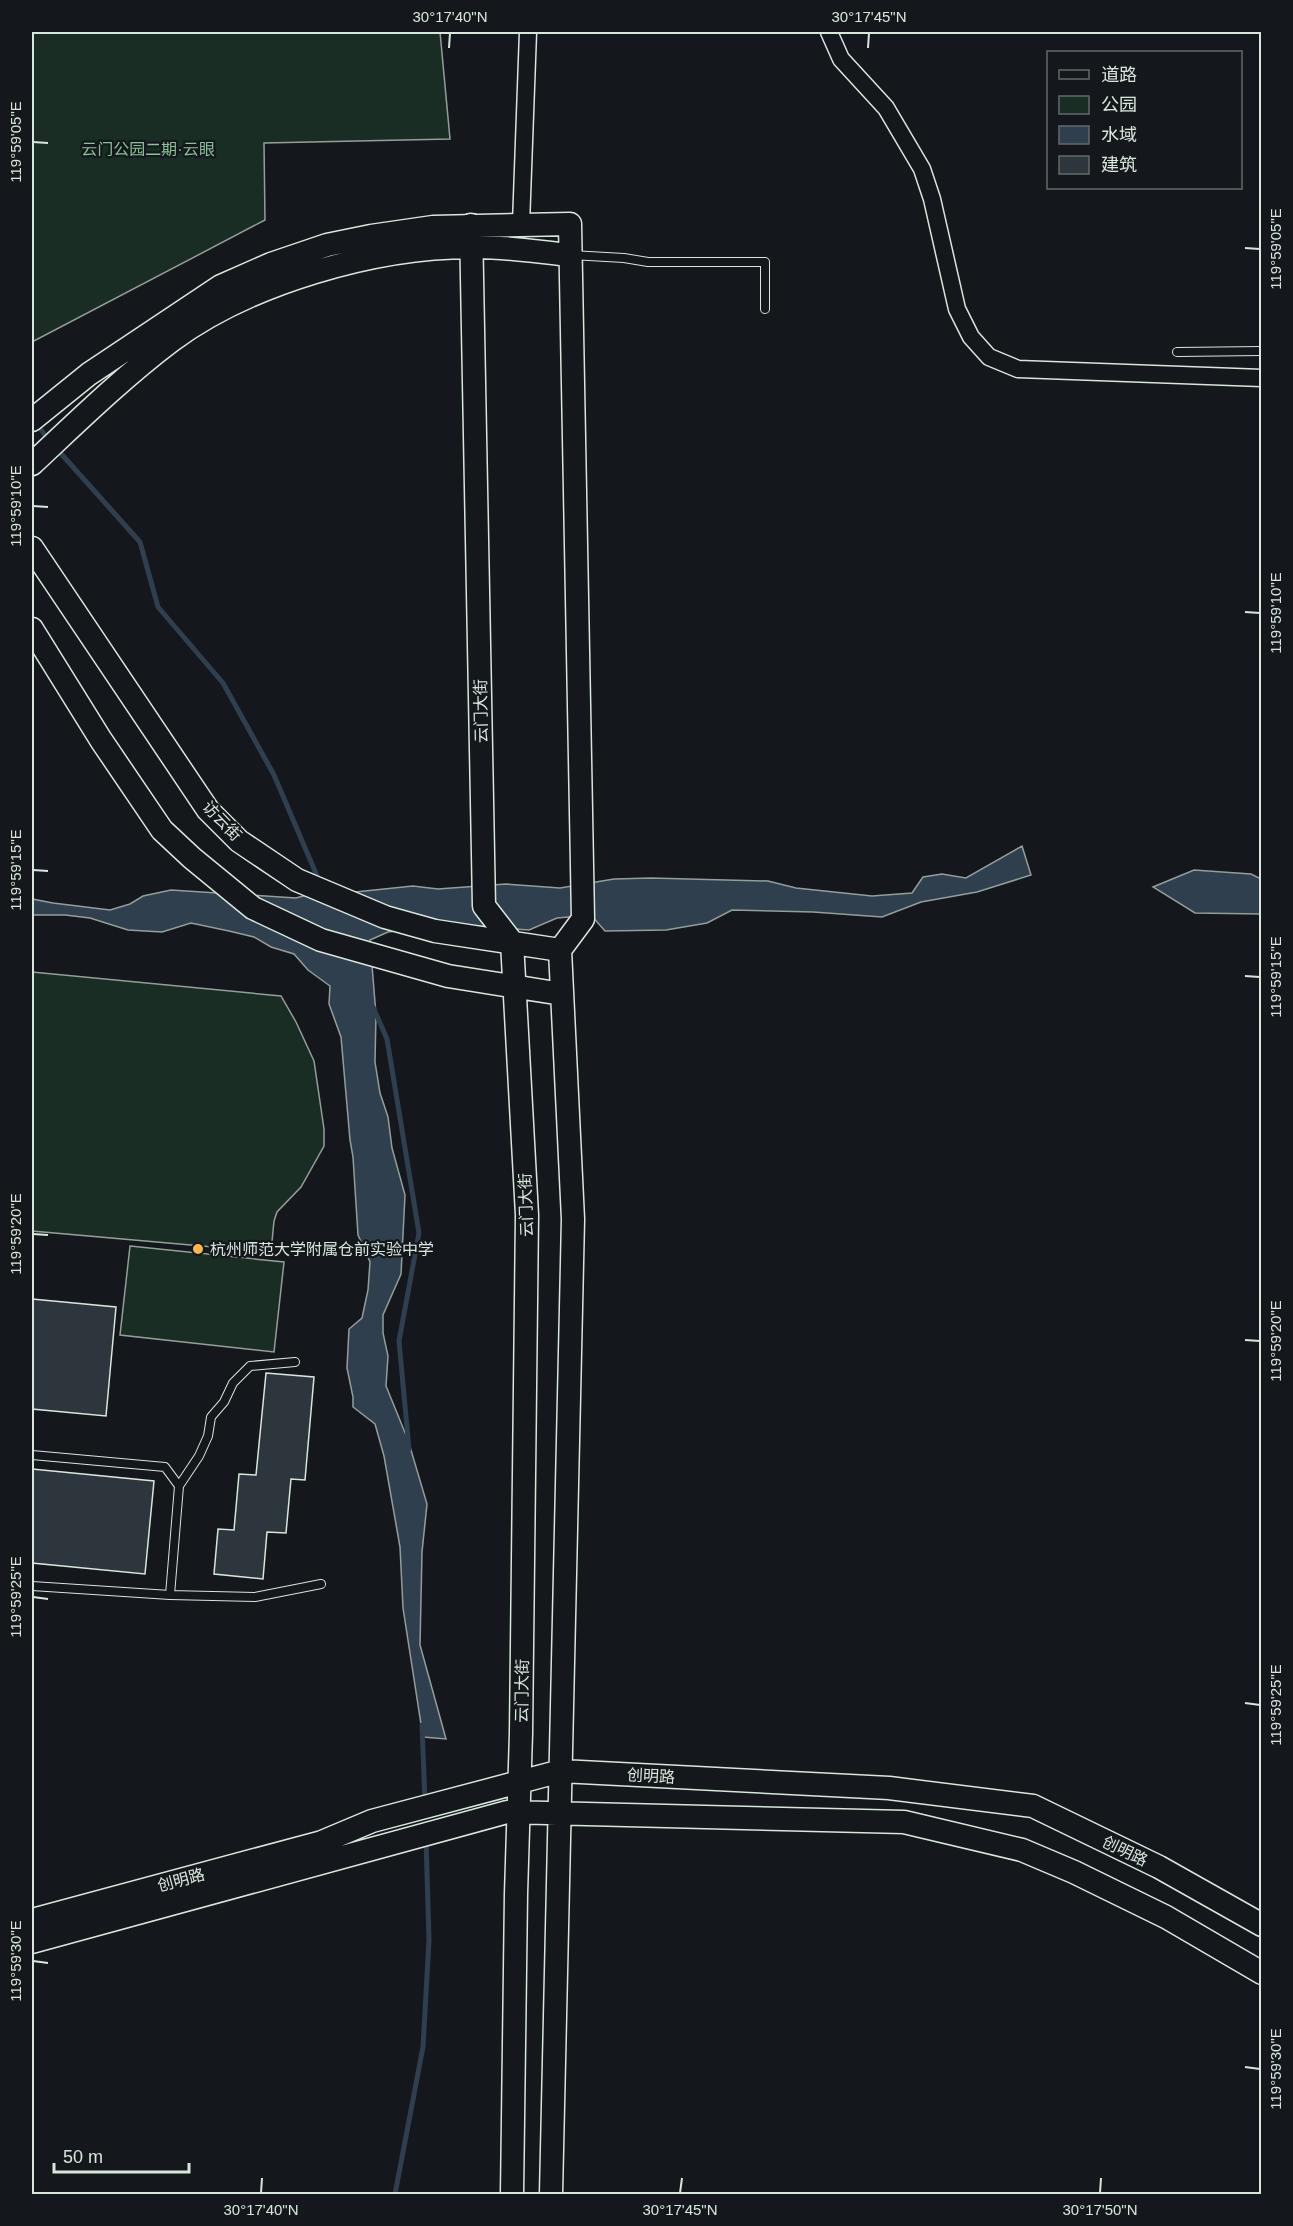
<svg xmlns="http://www.w3.org/2000/svg" width="1293" height="2226" font-family="Helvetica,'Noto Sans SC',sans-serif">
<rect width="100%" height="100%" fill="#14181c"/>
<path fill="#1a2d24" stroke="#939e99" stroke-width="1.5" d="M32,32H440L450,139L264,143L265,220L32,342Z
M32,972L281,996L296,1022L314,1061L324,1129V1146L301,1187L277,1212L274,1221L271,1252L32,1231Z
M130,1246L284,1262L274,1352L120,1335Z"/>
<path fill="#2f3f4d" stroke="#939e99" stroke-width="1.5" d="M1022,846L1031,875L977,892L921,902L882,917L813,912L732,910L707,923L666,930L605,931L591,915L557,918L529,930L449,924L388,932L370,940L376,1015L375,1062L380,1093L388,1117L392,1148L405,1195L401,1274L383,1315V1333L388,1356L386,1386L408,1440L427,1504L422,1552L420,1645L446,1739L423,1737L403,1608L400,1547L384,1456L375,1424L353,1407V1397L347,1368L349,1329L362,1318L368,1290L370,1262L358,1235L353,1157L350,1140L341,1037L329,1004L330,986L308,970L294,954L271,947L254,937L229,931L191,923L162,932L128,930L90,918L65,915H32V899L53,903L110,910L130,904L143,896L171,890L296,898L325,890L355,892L413,886L438,889L506,884L560,888L614,879L651,878L768,881L796,888L872,896L912,893L923,877L942,874L966,878Z
M1194,870L1251,874L1261,879V914L1195,913L1153,887Z"/>
<g fill="none" stroke-linecap="round" stroke-linejoin="round">
<path stroke="#2f3f4d" stroke-width="5" d="M37,425L50,441
M56,448L140,542L158,607L223,683L274,775L320,883
M373,1007L387,1039L419,1233L399,1341L409,1449
M422,1725L425,1803
M395,2194L423,2047L429,1940L426,1839"/>
</g>
<path fill="#2c363c" stroke="#d8e6dc" stroke-width="1.5" d="M32,1299L116,1307L106,1416L32,1409Z
M266,1373L314,1377L305,1480L291,1479L286,1533L267,1532L263,1579L214,1574L218,1529L234,1530L239,1474L256,1475Z
M32,1469L154,1481L145,1574L32,1563Z"/>
<g fill="none" stroke-linecap="round" stroke-linejoin="round">
<g stroke="#d8e6dc" stroke-width="10">
<path id="lane" d="M571,255L624,258L648,262H765V309
M1177,352L1262,351
M32,1455L165,1467L179,1486L170,1595L32,1586
M179,1486L199,1456L208,1436L211,1417L224,1402L233,1383L250,1366L295,1362
M170,1595L255,1597L321,1584"/>
</g>
<g stroke="#d8e6dc" stroke-width="19">
<path id="street" d="M829,32L841,59L886,108L922,169L932,199L957,309L971,337L989,357L1018,369L1262,378
M521,224L528,32"/>
</g>
<g stroke="#d8e6dc" stroke-width="25">
<path id="secondary" d="M471,225L484,906L512,942L527,1215L521,1733L516,1894L512,2194
M32,420L89,374L221,286L271,264L327,245L371,236L433,227L570,224L583,919L560,950L573,1219L551,2194
M32,464C77,422 122,378 171,341C249,283 375,247 471,247C504,246 538,252 571,255
M32,548L208,810L239,841L297,880L385,917L435,931L560,950
M32,629L101,740L162,830L192,858L253,908L321,940L448,976L562,994
M32,1920L322,1842L372,1821L561,1771L889,1788L1033,1806L1159,1867L1262,1925
M32,1942L507,1812L904,1822L1022,1850L1074,1872L1166,1917L1262,1973"/>
</g>
<use href="#lane" stroke="#14181c" stroke-width="8"/>
<use href="#street" stroke="#14181c" stroke-width="16"/>
<use href="#secondary" stroke="#14181c" stroke-width="22"/>
</g>
<path fill="none" stroke="#d8e6dc" stroke-width="2" d="M449,48L450,33M868,48L869,33M33,142L48,143M1245,248L1260,249M33,506L48,507M1245,612L1260,613M33,870L48,871M1245,976L1260,977M33,1234L48,1235M1245,1340L1260,1341M33,1597L48,1599M1245,1703L1260,1705M33,1961L48,1963M1245,2067L1260,2069M261,2193L262,2178M680,2193L682,2178M1100,2193L1101,2178"/>
<circle fill="#ffb74d" stroke="#14181c" stroke-width="2" cx="198" cy="1249" r="6"/>
<g text-anchor="middle" dominant-baseline="central" stroke-width="4.5" stroke-linejoin="round" paint-order="stroke">
<g font-size="16" fill="#8ac095" stroke="#14181c">
<text x="148" y="149">云门公园二期·云眼</text>
</g>
<g font-size="16" fill="#d8e6dc" stroke="#14181c">
<text transform="translate(481 711) rotate(-91)">云门大街</text>
<text transform="translate(222 821) rotate(46)">访云街</text>
<text transform="translate(526 1205) rotate(-92)">云门大街</text>
<text transform="translate(522 1691) rotate(-89)">云门大街</text>
<text transform="translate(651 1776) rotate(3)">创明路</text>
<text transform="translate(1125 1851) rotate(26)">创明路</text>
<text transform="translate(181 1880) rotate(-15)">创明路</text>
</g>
<g font-size="16" fill="#d8e6dc" stroke="#14181c" text-anchor="start">
<text x="210" y="1249">杭州师范大学附属仓前实验中学</text>
</g>
</g>
<rect width="1293" height="2226" fill="none" stroke="#14181c" stroke-width="66"/>
<rect x="1047" y="51" width="195" height="138" fill="#14181c" stroke="#626a69" stroke-width="1.5"/>
<rect x="1059" y="70" width="30" height="9" fill="#14181c" stroke="#626a69" stroke-width="1.5"/>
<text x="1101" y="81" font-size="18" fill="#d8e6dc">道路</text>
<rect x="1059" y="96" width="30" height="18" fill="#1a2d24" stroke="#626a69" stroke-width="1.5"/>
<text x="1101" y="111" font-size="18" fill="#d8e6dc">公园</text>
<rect x="1059" y="126" width="30" height="18" fill="#2f3f4d" stroke="#626a69" stroke-width="1.5"/>
<text x="1101" y="141" font-size="18" fill="#d8e6dc">水域</text>
<rect x="1059" y="156" width="30" height="18" fill="#2c363c" stroke="#626a69" stroke-width="1.5"/>
<text x="1101" y="171" font-size="18" fill="#d8e6dc">建筑</text>
<path d="M54 2163v9h135v-9" fill="none" stroke="#d8e6dc" stroke-width="3"/>
<text x="63" y="2163" font-size="18" fill="#d8e6dc" stroke="#14181c" stroke-width="4.5" paint-order="stroke">50 m</text>
<rect x="33" y="33" width="1227" height="2160" fill="none" stroke="#d8e6dc" stroke-width="2"/>
<g font-size="15" text-anchor="middle" fill="#d8e6dc">
<text x="450" y="22">30°17'40"N</text>
<text x="869" y="22">30°17'45"N</text>
<text transform="translate(16 142) rotate(-90)" y="5">119°59'05"E</text>
<text transform="translate(1276 249) rotate(-90)" y="5">119°59'05"E</text>
<text transform="translate(16 506) rotate(-90)" y="5">119°59'10"E</text>
<text transform="translate(1276 613) rotate(-90)" y="5">119°59'10"E</text>
<text transform="translate(16 870) rotate(-90)" y="5">119°59'15"E</text>
<text transform="translate(1276 977) rotate(-90)" y="5">119°59'15"E</text>
<text transform="translate(16 1234) rotate(-90)" y="5">119°59'20"E</text>
<text transform="translate(1276 1341) rotate(-90)" y="5">119°59'20"E</text>
<text transform="translate(16 1597) rotate(-90)" y="5">119°59'25"E</text>
<text transform="translate(1276 1705) rotate(-90)" y="5">119°59'25"E</text>
<text transform="translate(16 1961) rotate(-90)" y="5">119°59'30"E</text>
<text transform="translate(1276 2069) rotate(-90)" y="5">119°59'30"E</text>
<text x="261" y="2215">30°17'40"N</text>
<text x="680" y="2215">30°17'45"N</text>
<text x="1100" y="2215">30°17'50"N</text>
</g>
</svg>
